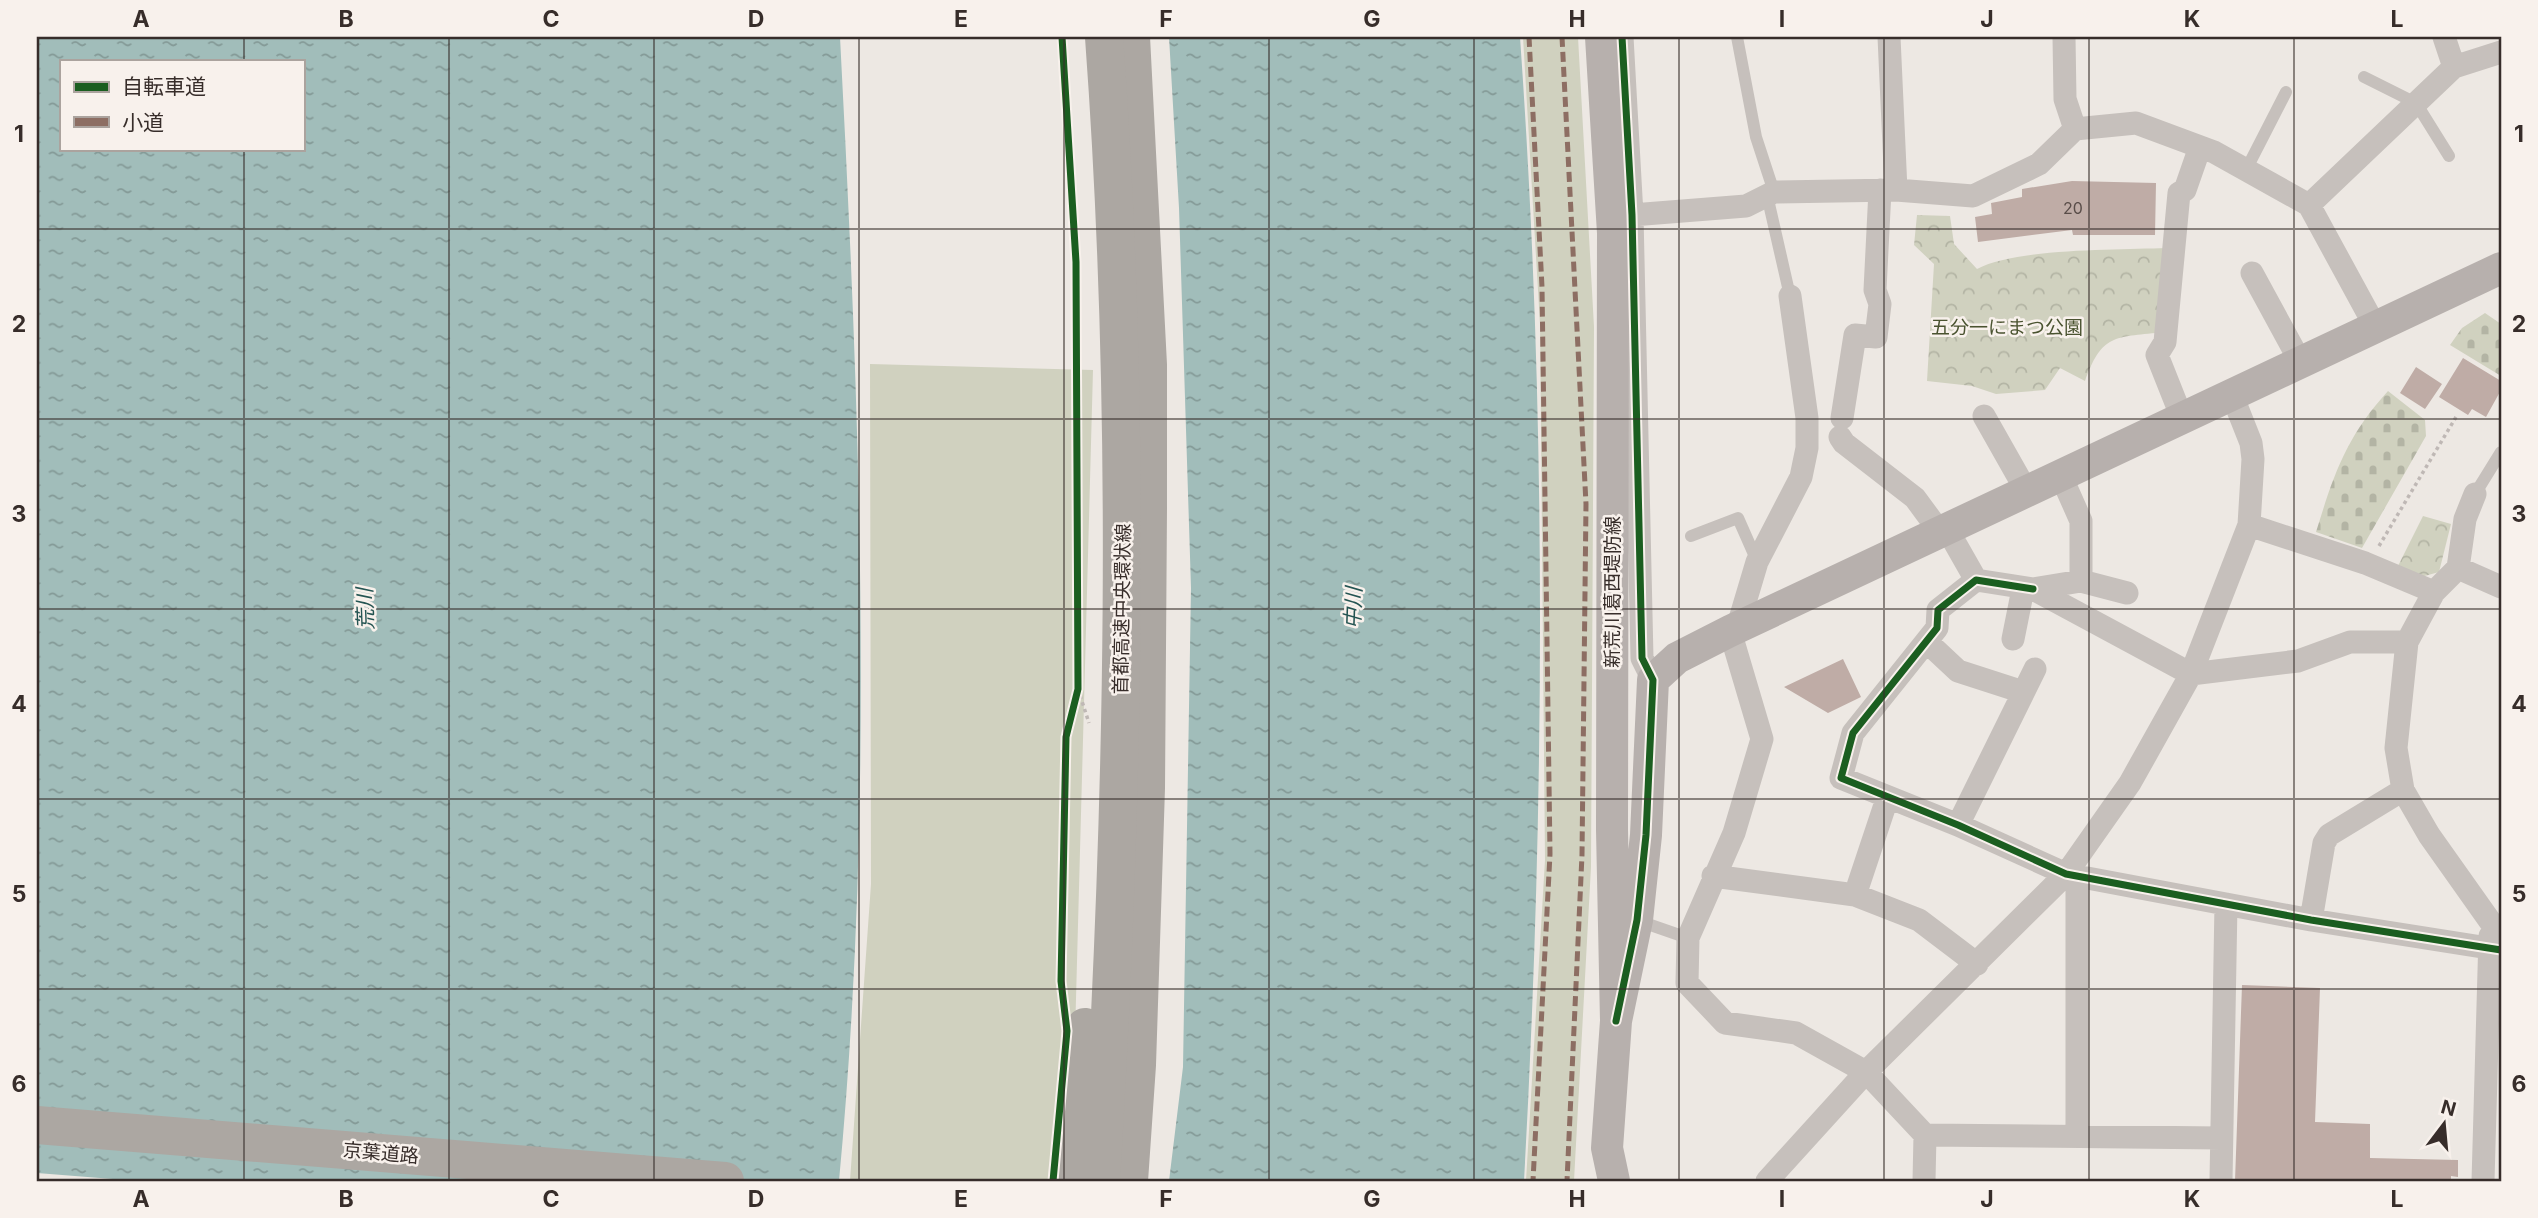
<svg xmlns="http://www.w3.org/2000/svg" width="2538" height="1218" font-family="Inter,'Noto Sans JP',sans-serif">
<defs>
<pattern id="cemetery-stones" width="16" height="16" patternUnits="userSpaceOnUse" patternTransform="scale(1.75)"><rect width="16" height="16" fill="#d0d1bf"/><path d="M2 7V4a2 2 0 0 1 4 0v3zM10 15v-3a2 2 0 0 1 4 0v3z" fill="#b3b4a4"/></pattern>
<pattern id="park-crowns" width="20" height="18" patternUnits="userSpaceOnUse" patternTransform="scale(1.75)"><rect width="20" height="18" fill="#d0d1bf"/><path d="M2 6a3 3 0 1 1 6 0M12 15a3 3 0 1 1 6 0" fill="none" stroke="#b3b4a4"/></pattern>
<pattern id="water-ripples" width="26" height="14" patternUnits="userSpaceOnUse" patternTransform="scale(1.75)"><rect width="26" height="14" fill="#a1bdba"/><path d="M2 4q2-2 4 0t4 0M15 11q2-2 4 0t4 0" fill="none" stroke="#849a97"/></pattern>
</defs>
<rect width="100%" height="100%" fill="#ede8e3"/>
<path fill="#d0d1bf" d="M1523,37H1578L1594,327L1591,867L1574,1181H1526L1545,860L1540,324Z
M870,364L1093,370L1075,1036L1054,1181H850L871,884Z"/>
<path fill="url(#cemetery-stones)" d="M2485,313L2501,324V376L2450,345L2462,328Z
M2388,391L2425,420L2426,436L2362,548L2316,532C2334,474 2346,437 2388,391Z"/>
<path fill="url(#park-crowns)" d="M1917,215L1950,216L1954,244L1977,269C2017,248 2118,250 2166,248L2156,333C2112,337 2101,337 2085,381L2060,368L2045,390L1996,394L1972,386L1927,381L1934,264L1914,245Z
M2423,516L2451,524L2439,572L2421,577L2398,566Z"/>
<path fill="url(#water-ripples)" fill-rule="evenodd" d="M37,37H840C860,417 875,801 839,1181H37ZM61,61H303V149H61Z
M1169,37H1520C1547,417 1545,801 1524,1181H1169L1183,1067L1191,588L1179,208Z"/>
<path fill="#ede8e3" d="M37,1173L138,1181H37Z"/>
<path fill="#bfaca6" d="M2072,181L2156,183L2155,235H2073L2072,230L1978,242L1975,217L1992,214L1991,203L2022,197V189Z
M2463,358L2501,381V390L2486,417L2472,409L2468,415L2439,397Z
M2416,367L2442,384L2425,409L2400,393Z
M1843,659L1861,697L1828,713L1784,687Z
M2242,985L2320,988L2315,1122L2370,1124V1158L2458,1160V1177L2451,1176V1181H2235Z"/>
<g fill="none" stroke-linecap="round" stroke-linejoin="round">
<path stroke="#bfb8b5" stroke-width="3.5" stroke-dasharray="3.5 3.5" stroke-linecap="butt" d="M2379,546L2456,417
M1078,689L1089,723"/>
<path stroke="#c6c0bc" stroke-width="12" d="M1737,37L1756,137L1774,192
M2364,77L2416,103L2449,156
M2246,170L2286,92
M1767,195L1790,296
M2475,494L2501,452
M1691,536L1738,518L1757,561
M1639,921L1688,938"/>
<path stroke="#c6c0bc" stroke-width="23" d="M1622,37L1632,215L1642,658L1653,680
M1889,37L1896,190
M2064,37L2065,99L2075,129
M2444,37L2454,67
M2309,205L2454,67L2501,52
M1632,215L1746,206L1774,192L1896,190L1973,196L2039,164L2075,129L2136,123L2214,152L2309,205L2376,328
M2252,273L2301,363
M1984,416L2027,492
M1842,418L1855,335L1876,337L1880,304L1875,290L1880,190
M2182,418L2157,355L2165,342L2179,193L2185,190L2200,147
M1840,437L1844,443L1915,498L1940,532
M2061,476L2081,521V581
M2249,525L2365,563L2434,592L2458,568L2501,587
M1947,529L1976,580
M2458,568L2465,519L2475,494
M2033,589L1976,580L1938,610L1937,628L1853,733L1841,778L1958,825L2066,874L2311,920L2501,950
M2434,592L2407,642L2396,748L2403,790L2429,835L2492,924
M2127,593L2081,581L2033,589L2191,674L2298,661L2350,642H2407
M1737,629L1757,562L1801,477L1807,448V418L1790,296
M1730,631L1762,739L1734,833L1688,938L1687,983L1725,1023L1796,1033L1866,1072L1925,1135L2221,1138
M2013,639L2023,589
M1927,642L1958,671L2023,692
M1958,825L2035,669
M1713,876L1855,895L1919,920L1977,964
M1855,895L1887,799
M2311,920L2324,843L2329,835L2403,790
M2077,1136V876
M1767,1181L1866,1072L2066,874L2130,783L2191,674L2249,525L2253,459L2251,443L2232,395
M1924,1181L1925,1135
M2221,1181L2226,904
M2483,1181L2490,936"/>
<path stroke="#b7b0ad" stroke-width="32" d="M1601,37L1613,233L1612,830L1616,1021L1607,1148L1614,1181
M1616,1021L1637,920L1646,835L1653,680L1677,658L1730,631L2501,268"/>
<path stroke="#aca7a2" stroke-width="38" d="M37,1125L725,1181
M1129,1181L1137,1065L1146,788L1148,508V365L1131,37"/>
<path stroke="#aca7a2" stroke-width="38" d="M1070,1181L1085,1027
M1101,1181C1124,800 1132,418 1104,37"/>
<path stroke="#8d6e63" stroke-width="5" stroke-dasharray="10 5" stroke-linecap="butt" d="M1529,37L1542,287L1550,854L1533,1181
M1562,37L1586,504L1582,855L1567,1181"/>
<g stroke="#f8f1ec" stroke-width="11">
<path id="cycleway" d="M2033,589L1976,580L1938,610L1937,628L1853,733L1841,778L1958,825L2066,874L2311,920L2501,950
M1616,1021L1637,920L1646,835L1653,680L1642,658L1632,215L1622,37
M1053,1181L1067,1031L1061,981L1066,737L1078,689L1076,262L1062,37"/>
</g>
<use href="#cycleway" stroke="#1b5e20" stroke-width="7"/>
</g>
<path fill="none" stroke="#372d2a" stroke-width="2" stroke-opacity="0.55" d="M244,37V61M449,37V1181M654,37V1181M859,37V1181M1064,37V1181M1269,37V1181M1474,37V1181M1679,37V1181M1884,37V1181M2089,37V1181M2294,37V1181M244,149V1181M37,229H2501M37,419H2501M37,609H2501M37,799H2501M37,989H2501"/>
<g text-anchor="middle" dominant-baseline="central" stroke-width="5" stroke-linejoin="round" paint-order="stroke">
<g font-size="16" fill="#594d49">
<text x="2073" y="208">20</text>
</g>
<g font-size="19" fill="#4a5330" stroke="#f8f1ec">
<text x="2007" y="327">五分一にまつ公園</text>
</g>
<g font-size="19" fill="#372d2a" stroke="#f8f1ec">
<text transform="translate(1612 592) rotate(-90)">新荒川葛西堤防線</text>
<text transform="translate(1122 609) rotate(-89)">首都高速中央環状線</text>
<text transform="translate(381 1153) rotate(5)">京葉道路</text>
</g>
<g font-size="21" font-style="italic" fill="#245452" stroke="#f8f1ec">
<text transform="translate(1353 608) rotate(-88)">中川</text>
<text transform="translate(365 609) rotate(-92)">荒川</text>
</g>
</g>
<rect width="2538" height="1218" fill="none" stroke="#f8f1ec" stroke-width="77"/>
<rect x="60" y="60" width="245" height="91" fill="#f8f1ec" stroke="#aba39e" stroke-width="2"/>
<rect x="74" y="82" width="35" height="10" fill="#1b5e20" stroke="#aba39e" stroke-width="2"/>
<text x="122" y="94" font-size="21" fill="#372d2a">自転車道</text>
<rect x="74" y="117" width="35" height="10" fill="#8d6e63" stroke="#aba39e" stroke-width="2"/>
<text x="122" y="130" font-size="21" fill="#372d2a">小道</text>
<g transform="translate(2444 1124) rotate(16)" stroke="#f8f1ec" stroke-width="5" paint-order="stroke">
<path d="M0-5L12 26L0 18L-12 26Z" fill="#372d2a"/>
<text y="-10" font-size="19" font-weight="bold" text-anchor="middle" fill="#372d2a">N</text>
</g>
<rect x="38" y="38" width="2462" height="1142" fill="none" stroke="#372d2a" stroke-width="2.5"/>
<g font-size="23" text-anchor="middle" font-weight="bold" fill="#372d2a">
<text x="141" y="27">A</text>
<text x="346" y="27">B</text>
<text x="551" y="27">C</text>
<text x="756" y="27">D</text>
<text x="961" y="27">E</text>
<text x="1166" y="27">F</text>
<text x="1372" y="27">G</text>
<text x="1577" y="27">H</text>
<text x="1782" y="27">I</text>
<text x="1987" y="27">J</text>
<text x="2192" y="27">K</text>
<text x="2397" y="27">L</text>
<text x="19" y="142">1</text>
<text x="2519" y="142">1</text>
<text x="19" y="332">2</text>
<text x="2519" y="332">2</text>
<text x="19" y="522">3</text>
<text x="2519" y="522">3</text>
<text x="19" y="712">4</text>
<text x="2519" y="712">4</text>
<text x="19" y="902">5</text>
<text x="2519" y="902">5</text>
<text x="19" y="1092">6</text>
<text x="2519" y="1092">6</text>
<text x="141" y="1207">A</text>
<text x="346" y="1207">B</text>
<text x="551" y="1207">C</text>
<text x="756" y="1207">D</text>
<text x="961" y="1207">E</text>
<text x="1166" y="1207">F</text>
<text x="1372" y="1207">G</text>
<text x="1577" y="1207">H</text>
<text x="1782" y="1207">I</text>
<text x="1987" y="1207">J</text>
<text x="2192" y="1207">K</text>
<text x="2397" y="1207">L</text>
</g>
</svg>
